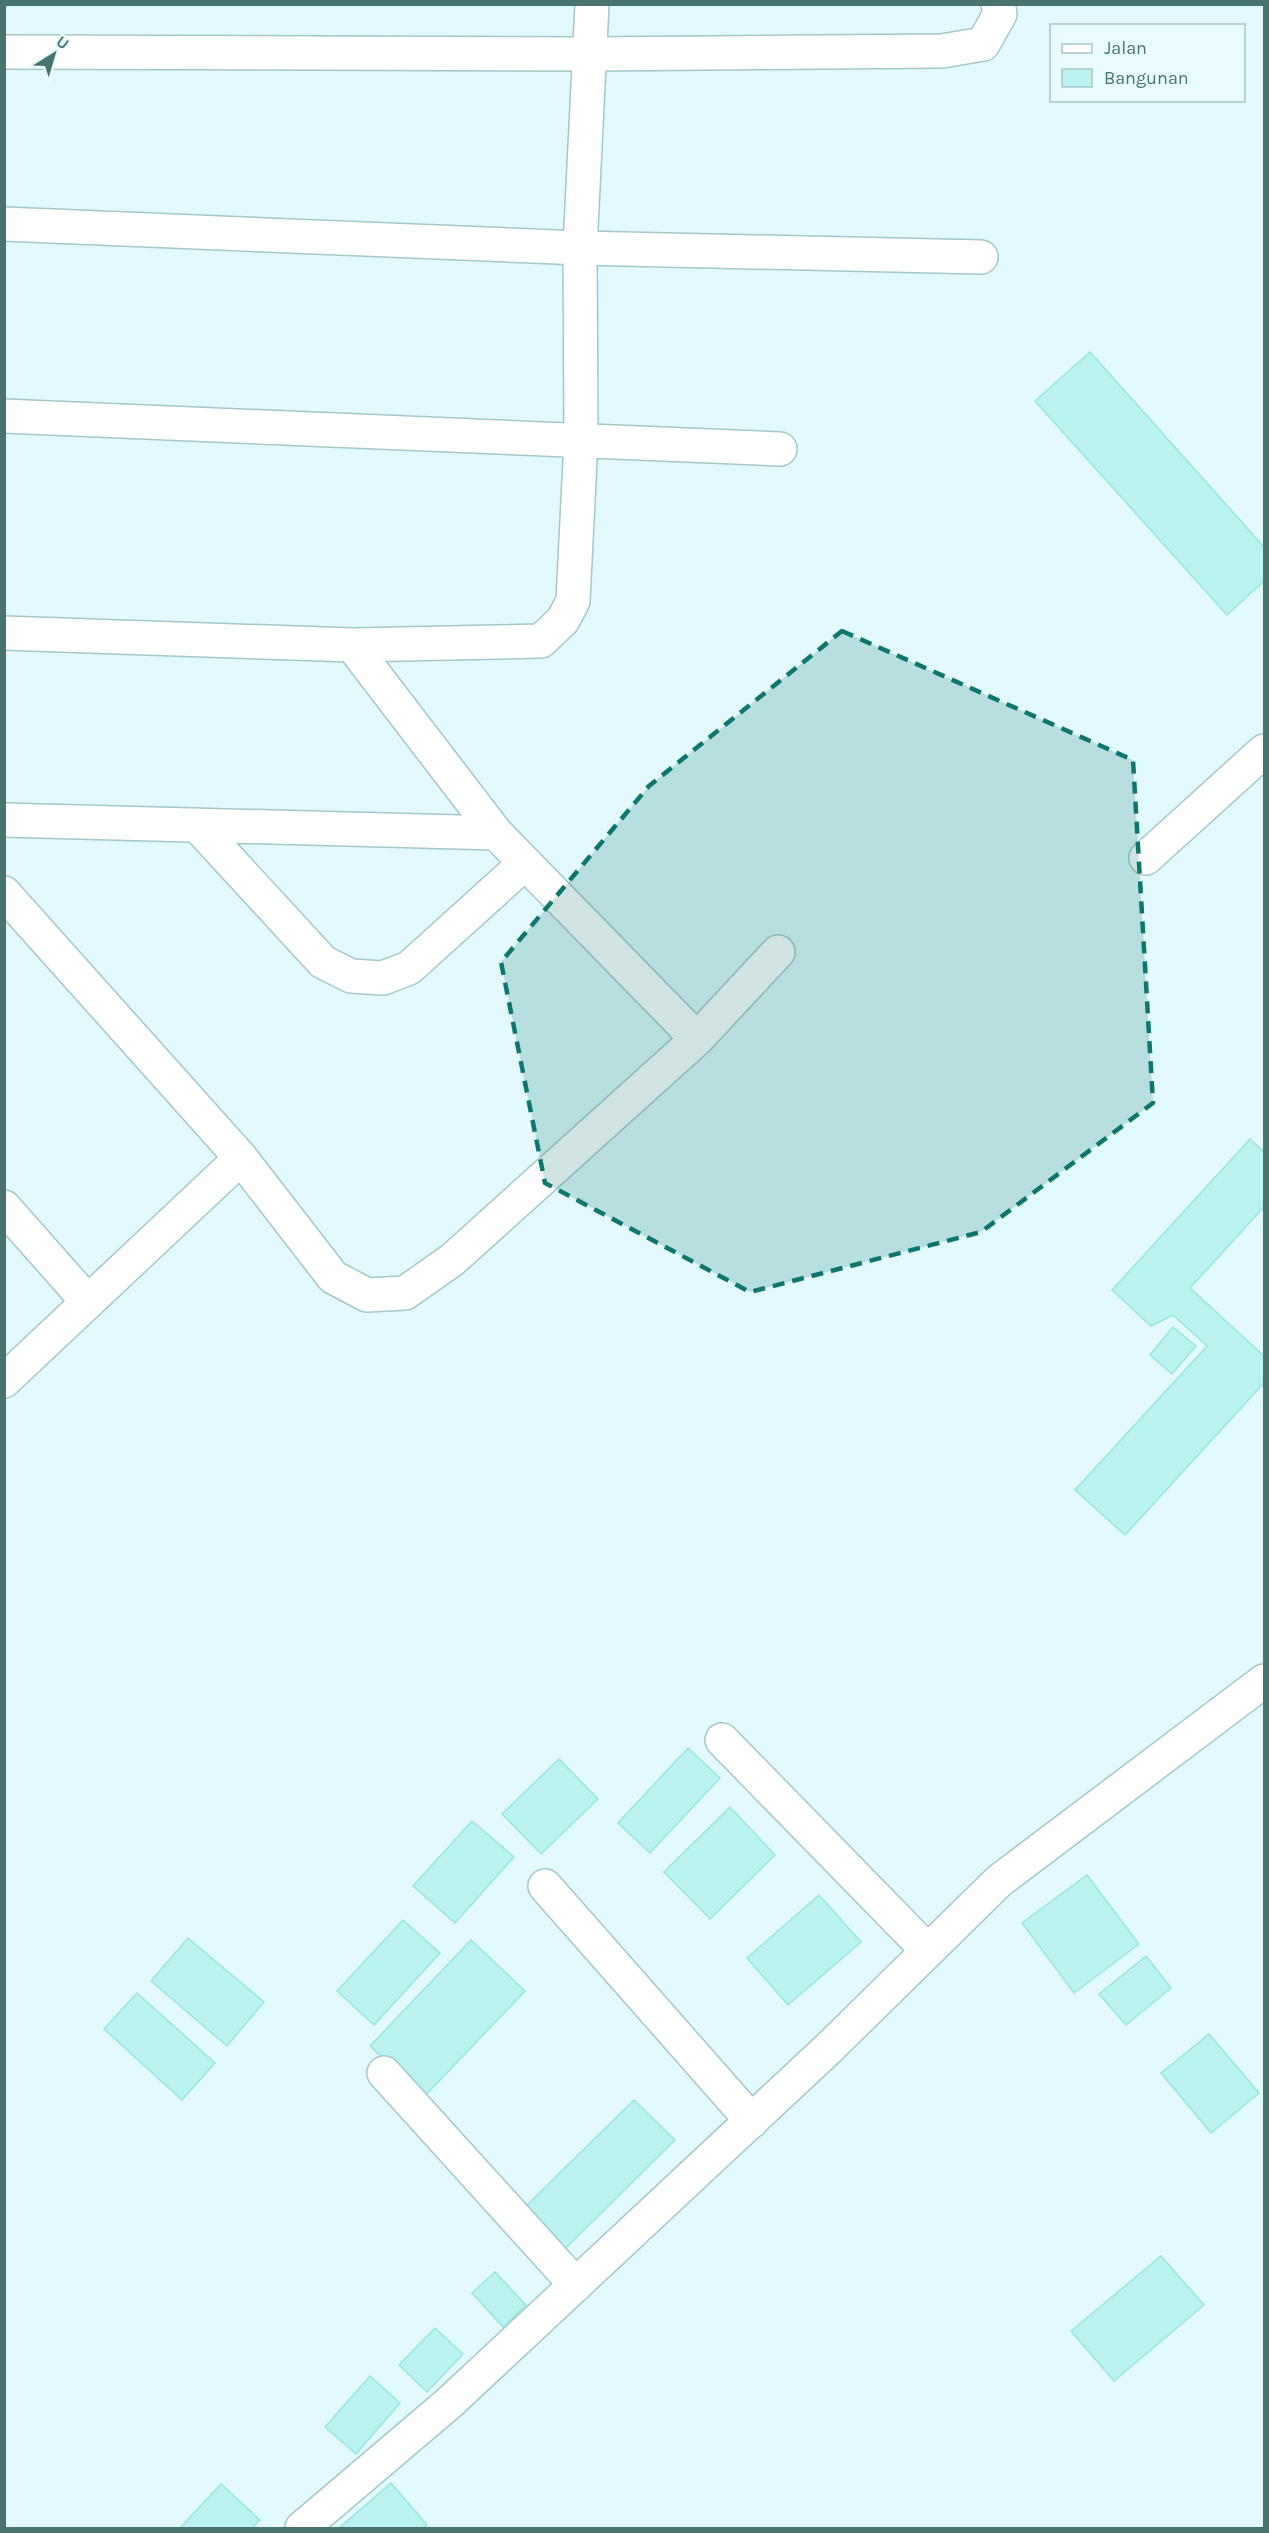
<svg xmlns="http://www.w3.org/2000/svg" width="1269" height="2533" font-family="Karla,sans-serif">
<rect width="100%" height="100%" fill="#e2f9fd"/>
<path fill="#b9f2ef" stroke="#99e5df" stroke-width="1.5" d="M1090,352L1264,547V581L1227,615L1035,401Z
M1250,1139L1264,1152V1207L1190,1288L1264,1356V1383L1125,1535L1075,1490L1207,1346L1173,1315L1151,1326L1112,1290Z
M1173,1327L1196,1346L1172,1374L1150,1355Z
M688,1748L720,1778L650,1853L618,1823Z
M559,1759L598,1799L541,1854L502,1814Z
M730,1807L775,1855L710,1919L664,1872Z
M472,1821L514,1857L455,1923L413,1886Z
M1087,1875L1139,1944L1074,1993L1022,1923Z
M819,1895L861,1942L788,2005L747,1958Z
M403,1920L440,1953L374,2025L337,1991Z
M188,1938L264,2002L227,2046L151,1981Z
M471,1940L525,1991L424,2097L370,2046Z
M1146,1956L1171,1988L1126,2025L1099,1994Z
M137,1993L215,2063L182,2100L104,2029Z
M1209,2034L1259,2093L1211,2133L1161,2073Z
M634,2100L675,2140L565,2249L524,2208Z
M1161,2256L1204,2305L1114,2381L1071,2331Z
M495,2272L526,2305L503,2327L472,2293Z
M435,2328L463,2354L427,2392L399,2365Z
M370,2376L400,2403L356,2454L325,2427Z
M391,2483L427,2525L423,2528H339Z
M221,2484L260,2520L252,2528H180Z"/>
<g fill="none" stroke-linecap="round" stroke-linejoin="round">
<g stroke="#a3c8c8" stroke-width="36">
<path id="minor" d="M592,4L580,248L581,440L573,601L563,620L541,641L352,645L496,833L697,1039
M4,52L591,54L942,51L983,44L1000,14L998,4
M4,224L580,248L981,257
M4,416L780,449
M4,633L352,645
M4,820L496,833
M197,825L323,962L351,976L383,978L409,968L524,864
M1146,858L1264,751
M4,893L241,1158L333,1277L367,1295L405,1293L452,1260L697,1039L778,952
M4,1207L88,1302
M4,1381L241,1158
M722,1740L928,1951
M545,1886L752,2121
M384,2073L576,2285
M302,2528L449,2403L829,2048L999,1881L1264,1681"/>
</g>
<use href="#minor" stroke="#fff" stroke-width="33"/>
</g>
<path fill="#0f766e" fill-opacity="0.2" stroke="#0f766e" stroke-width="4.5" stroke-dasharray="12 8" stroke-linejoin="round" d="M842,631L1133,760L1153,1103L981,1232L750,1292L545,1183L501,962L649,786Z"/>
<rect width="1269" height="2533" fill="none" stroke="#487470" stroke-width="12"/>
<rect x="1050" y="24" width="195" height="78" fill="#e8fcff" stroke="#a8c6c6" stroke-width="1.5"/>
<rect x="1062" y="44" width="30" height="9" fill="#ffffff" stroke="#a8c6c6" stroke-width="1.5"/>
<text x="1104" y="54" font-size="18" fill="#487470">Jalan</text>
<rect x="1062" y="69" width="30" height="18" fill="#b9f2ef" stroke="#a8c6c6" stroke-width="1.5"/>
<text x="1104" y="84" font-size="18" fill="#487470">Bangunan</text>
<g transform="translate(54 54) rotate(37)" stroke="#e8fcff" stroke-width="4.5" paint-order="stroke">
<path d="M0-4.5L10 22L0 15L-10 22Z" fill="#487470"/>
<text y="-9" font-size="16" font-weight="bold" text-anchor="middle" fill="#487470">U</text>
</g>
</svg>
